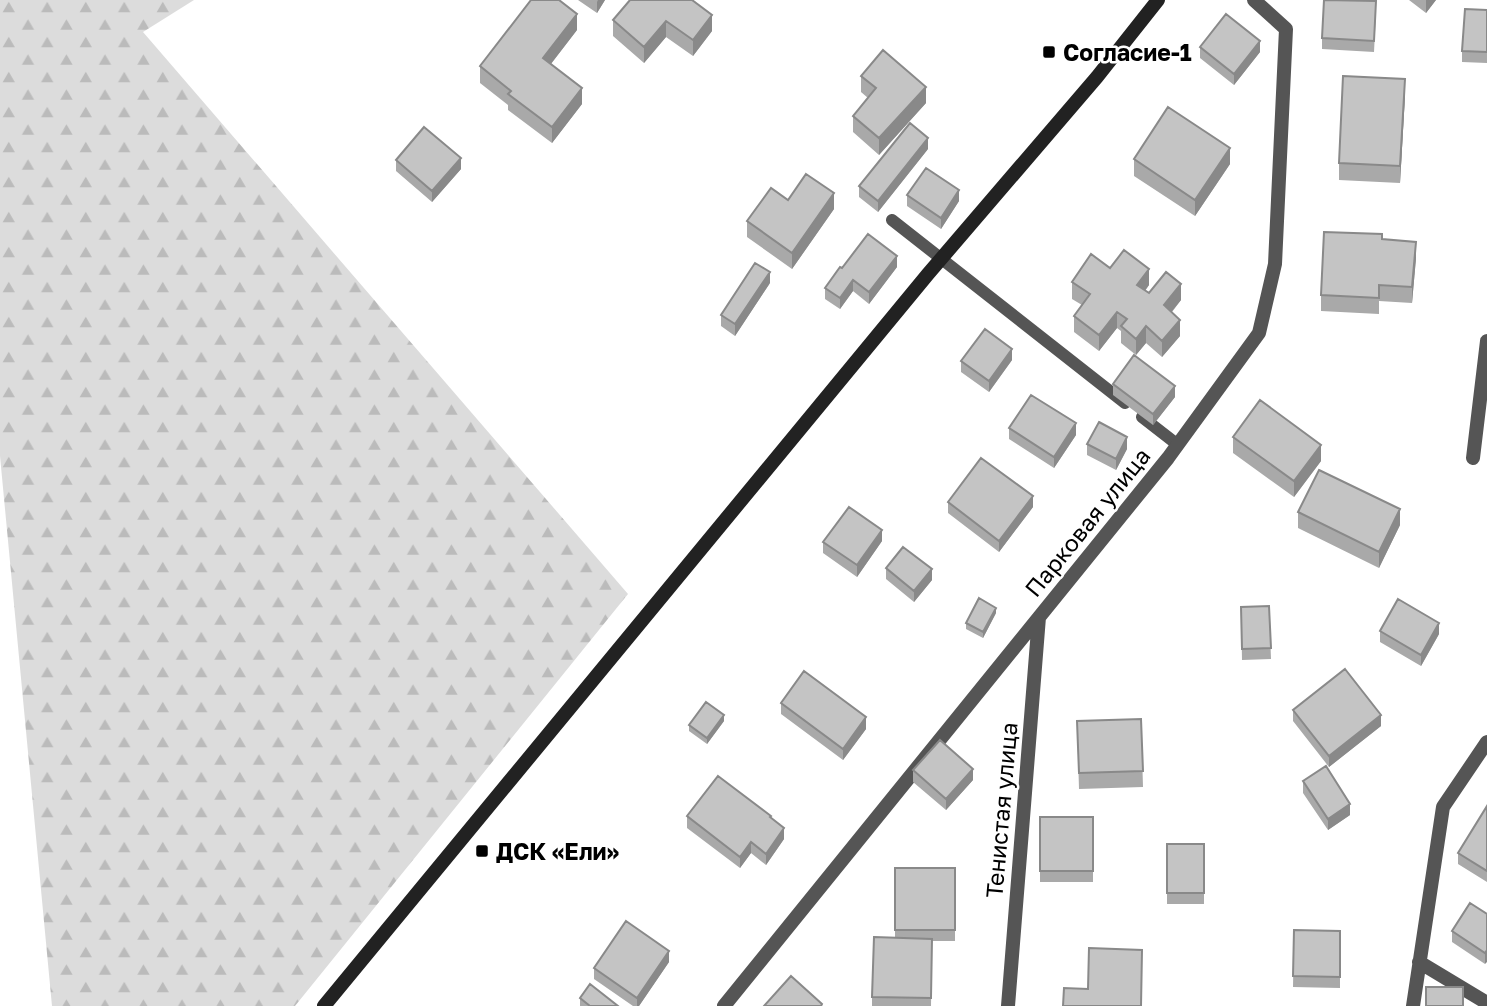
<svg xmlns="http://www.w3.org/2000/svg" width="1487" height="1006" font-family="'Golos Text',sans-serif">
<defs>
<pattern id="forest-firs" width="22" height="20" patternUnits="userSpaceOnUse" patternTransform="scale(1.75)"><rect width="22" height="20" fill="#dcdcdc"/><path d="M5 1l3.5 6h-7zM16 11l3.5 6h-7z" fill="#bbb"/></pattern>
</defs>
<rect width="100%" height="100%" fill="#fff"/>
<path fill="url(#forest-firs)" d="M0,0H194L143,32L628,594L295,1006H52L0,456Z"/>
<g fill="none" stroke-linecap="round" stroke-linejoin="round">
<path stroke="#555" stroke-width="12" d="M892,220L1125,403
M1142,417L1178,445"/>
<path stroke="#555" stroke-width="14" d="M1473,458L1487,341
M1419,962L1487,1003
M724,1006L1168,458L1259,333L1275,264L1286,29L1254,0
M1008,1006L1039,617
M1413,1006L1443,807L1487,742"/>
<path stroke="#222" stroke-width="14" d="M324,1006L928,274L1097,77L1158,0"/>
</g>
<path fill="#a9a9a9" d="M578,0H605L597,13Z
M1409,0H1436L1426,13Z
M1487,10V63L1462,62V51Z
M1376,12L1374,52L1322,49V38Z
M712,15V31L693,56L666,37L644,63L613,36V20Z
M577,30L551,64L582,104L552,143L508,110V105L480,83V66Z
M1200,47L1260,52L1234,85L1200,58Z
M861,76L926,103L879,155L853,132V116L868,98L861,92Z
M1405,95L1400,183L1339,180V163Z
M928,149L878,212L859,197V186Z
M1134,159L1230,164L1195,216L1134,176Z
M396,160L461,169L432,202L396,171Z
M907,195L959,201L941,229L907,206Z
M788,200L834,209L792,269L747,237V221Z
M1382,239L1416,258L1412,303L1379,301V314L1321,311V295Z
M897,267L869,304L853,291L840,309L825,299V288L842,268Z
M1110,268L1149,285L1145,291L1149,293L1181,300L1172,312L1180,336L1162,357L1146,343L1136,355L1121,343V331L1117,328L1099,351L1074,332V316L1082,305L1072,299V282Z
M770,283L735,336L721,326V315Z
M1012,360L989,392L961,372V361Z
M1113,384L1175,397L1153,425L1113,395Z
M1009,428L1076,435L1054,468L1009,439Z
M1233,437L1321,461L1294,497L1233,453Z
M1087,444L1127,449L1116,470L1087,455Z
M948,502L1033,507L999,552L948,513Z
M1298,512L1400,525L1379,568L1298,528Z
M882,541L857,577L823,553V542Z
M886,568L932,580L914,602L886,579Z
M1269,606L1271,659L1242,660L1241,607Z
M996,613L983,638L966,629V623Z
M1380,631L1439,634L1421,666L1380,642Z
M781,703L866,729L843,760L781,714Z
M1293,710L1381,726L1329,767L1293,721Z
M1141,719L1143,787L1079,789L1077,721Z
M724,721L707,744L689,731V725Z
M913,770L973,780L946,810L913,782Z
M1303,781L1350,815L1328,830L1303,793Z
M1487,806V882L1458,864V853Z
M687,816L771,818L784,839L766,865L751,853L740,868L687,828Z
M1040,817H1093V882H1040Z
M1167,844H1204V904H1167Z
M895,868H955V941H932L931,1006H872V997L895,938Z
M1487,914L1485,964L1452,942V931Z
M1294,930L1340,931V988L1293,987Z
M669,962L639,1006H633L594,979V968Z
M580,998L618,1006H580Z"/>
<path fill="#898989" d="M598,0H605L597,13V2Z
M1426,0H1436L1426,13Z
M577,14V30L543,74V58Z
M712,15V31L693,56V40Z
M666,21V37L644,63V47Z
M1260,41V52L1234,85V74Z
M1405,79V95L1400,183V166Z
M926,87V103L879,155V138Z
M582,88V104L552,143V127Z
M928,138V149L878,212V201Z
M1230,148V164L1195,216V200Z
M461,158V169L432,202V191Z
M959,190V201L941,229V218Z
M834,193V209L792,269V253Z
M1416,242V258L1412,303V287Z
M897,256V267L869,304V292Z
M1149,269V285L1137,301V285Z
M770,272V283L735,336V324Z
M853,280V291L840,309V298Z
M1181,284V300L1164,321V305Z
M1117,312V328L1099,351V335Z
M1180,320V336L1162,357V341Z
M1146,326V343L1136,355V339Z
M1012,349V360L989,392V381Z
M1175,386V397L1153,425V414Z
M1076,423V435L1054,468V457Z
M1127,437V449L1116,470V459Z
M1321,445V461L1294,497V481Z
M1033,496V507L999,552V541Z
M1400,509V525L1379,568V552Z
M882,530V541L857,577V565Z
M932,569V580L914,602V591Z
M996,608V613L983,638V632Z
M1439,623V634L1421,666V655Z
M724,715V721L707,744V738Z
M1381,715V726L1329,767V756Z
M866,717V729L843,760V749Z
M973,769V780L946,810V799Z
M1350,804V815L1328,830V819Z
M784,828V839L766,865V854Z
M751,842V853L740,868V857Z
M1487,950V962L1485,964V953Z
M669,951V962L639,1006H637V998Z"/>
<path fill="#c4c4c4" stroke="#898989" stroke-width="2" d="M531,0H559L577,14L543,58L582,88L552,127L508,94L511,91L480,66Z
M630,0H692L712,15L693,40L666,21L644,47L613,20Z
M1324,0L1376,1L1374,41L1322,38Z
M1465,9L1487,10V52L1462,51Z
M1226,14L1260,41L1234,74L1200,47Z
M883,50L926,87L879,138L853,116L876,88L861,76Z
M1343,76L1405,79L1400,166L1339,163Z
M1168,107L1230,148L1195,200L1134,159Z
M910,123L928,138L878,201L859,186Z
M424,127L461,158L432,191L396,160Z
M926,168L959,190L941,218L907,195Z
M806,174L834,193L792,253L747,221L771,188L788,200Z
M1324,232L1382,234V239L1416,242L1412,287L1379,285V298L1321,295Z
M868,234L897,256L869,292L853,280L840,298L825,288L840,267L842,268Z
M1124,250L1149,269L1137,285L1149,293L1166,272L1181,284L1164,305L1180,320L1162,341L1146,326L1136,339L1121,326L1127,319L1117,312L1099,335L1074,316L1090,294L1072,282L1091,254L1110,268Z
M755,263L770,272L735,324L721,315Z
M985,329L1012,349L989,381L961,361Z
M1134,355L1175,386L1153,414L1113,384Z
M1031,395L1076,423L1054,457L1009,428Z
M1260,400L1321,445L1294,481L1233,437Z
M1099,422L1127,437L1116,459L1087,444Z
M981,458L1033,496L999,541L948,502Z
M1319,470L1400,509L1379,552L1298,512Z
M849,507L882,530L857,565L823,542Z
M903,547L932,569L914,591L886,568Z
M979,598L996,608L983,632L966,623Z
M1398,599L1439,623L1421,655L1380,631Z
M1269,606L1271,648L1242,649L1241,607Z
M1345,669L1381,715L1329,756L1293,710Z
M804,671L866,717L843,749L781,703Z
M706,702L724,715L707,738L689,725Z
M1141,719L1143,771L1079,773L1077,721Z
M940,740L973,769L946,799L913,770Z
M1326,766L1350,804L1328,819L1303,781Z
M718,776L771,816L770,817L784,828L766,854L751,842L740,857L687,816Z
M1487,806V871L1458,853Z
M1040,817H1093V871H1040Z
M1167,844H1204V893H1167Z
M895,868H955V930H895Z
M1470,903L1487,914V950L1485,953L1452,931Z
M626,921L669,951L637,998L594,968Z
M1294,930L1340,931V977L1293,976Z
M874,937L932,939L931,998L872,997Z
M1089,948L1142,950L1141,1006H1063L1064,988L1088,989Z
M791,976L822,1004L821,1006H764Z
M590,984L618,1006H590L580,998Z
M1426,987H1463V1006H1426Z"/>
<g fill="#000" stroke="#fff" stroke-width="2.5">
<rect x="1042" y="45" width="14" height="14" rx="3.5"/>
<rect x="475" y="844" width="14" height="14" rx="3.5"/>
</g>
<g text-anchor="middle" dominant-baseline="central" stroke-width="5" stroke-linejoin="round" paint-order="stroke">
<g font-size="23" font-weight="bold" fill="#000" stroke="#fff" text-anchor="start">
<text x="1063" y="52">Согласие-1</text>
<text x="496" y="851">ДСК «Ели»</text>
</g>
<g font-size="23" fill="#000" stroke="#fff">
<text transform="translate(1087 522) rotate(-51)">Парковая улица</text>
<text transform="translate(1001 810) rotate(-85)">Тенистая улица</text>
</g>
</g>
</svg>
